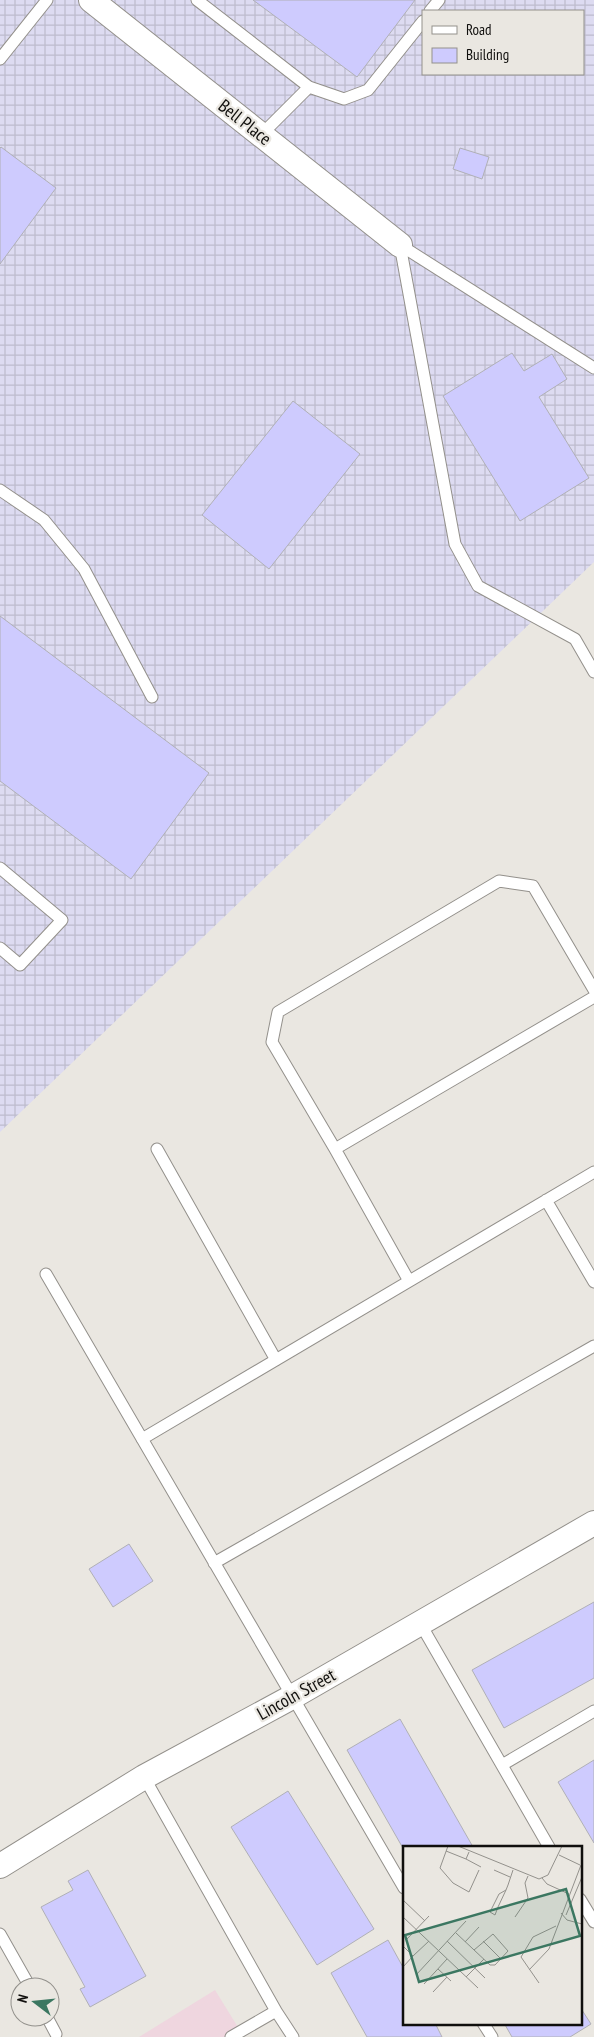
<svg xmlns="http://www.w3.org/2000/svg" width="594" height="2037" font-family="'PT Sans Narrow',sans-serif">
<defs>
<pattern id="industrial-grid" width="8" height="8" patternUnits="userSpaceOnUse" patternTransform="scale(1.25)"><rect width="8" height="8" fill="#dddbf1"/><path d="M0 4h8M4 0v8" fill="none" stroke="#bdbbcd"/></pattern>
</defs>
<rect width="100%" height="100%" fill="#eae7e1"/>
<path fill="#efd6df" d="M215,1990L244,2037H139Z"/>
<path fill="url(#industrial-grid)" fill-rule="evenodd" d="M0,0H594V562L0,1132ZM423,11H583V74H423Z"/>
<path fill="#cecbfe" stroke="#b0b0b6" d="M253,0H415L357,77Z
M1,147L56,188L0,264V148Z
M460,148L489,157L482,179L453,169Z
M512,353L524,371L552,354L567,379L539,397L589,478L520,521L443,396Z
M293,401L360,454L269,569L202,515Z
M0,616L209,773L131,879L0,781Z
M129,1544L153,1581L113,1607L89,1569Z
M594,1602V1678L504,1728L472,1670Z
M400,1719L473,1847H404V1850L347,1750Z
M594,1760V1843L558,1782Z
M288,1791L374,1929L317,1965L231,1827Z
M88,1870L146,1976L90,2007L80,1989L85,1987L41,1907L73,1890L68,1881Z
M388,1940L404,1969V2023H435L442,2037H367L331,1973Z
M580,2007L591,2024L570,2037H512L504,2023H580Z"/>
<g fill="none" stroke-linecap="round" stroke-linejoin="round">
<g stroke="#93908b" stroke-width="13">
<path id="service" d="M197,0L309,87L344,99L368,90L423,21
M430,11L439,0
M0,59L47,0
M261,135L309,87
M400,245L455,544L478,586L575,639L594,672
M400,245L594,368
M0,490L44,520L84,569L152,697
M0,868L62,920L20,965L0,948
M157,1149L276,1360
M335,1149L594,997
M546,1200L594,1282
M46,1274L404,1888
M409,1281L335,1149L272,1042L278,1012L499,881L533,886L594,990
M142,1439L594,1172
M214,1563L594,1346
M420,1623L549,1847
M502,1765L594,1711
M144,1777L276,2011
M580,1899L594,1922
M0,1934L30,1987
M47,2017L56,2034
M483,2023L492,2037
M231,2037L276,2011L293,2037"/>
</g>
<g stroke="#93908b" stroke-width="26">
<path id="minor" d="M91,0L400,245
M0,1866L144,1777L292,1697L594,1523"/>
</g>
<use href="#service" stroke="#fff" stroke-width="11"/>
<use href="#minor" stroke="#fff" stroke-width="24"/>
</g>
<g text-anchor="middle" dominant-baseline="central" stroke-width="4.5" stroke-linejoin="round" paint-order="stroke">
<g font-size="18" fill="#100f0d" stroke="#eae7e1">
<text transform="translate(245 122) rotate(38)">Bell Place</text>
<text transform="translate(296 1694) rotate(-29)">Lincoln Street</text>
</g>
</g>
<g transform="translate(403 1846)">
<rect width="179" height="179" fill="#eae7e1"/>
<path fill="none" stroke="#93918c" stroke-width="1" d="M45,0L37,22L50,37L66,46L76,24M55,0L136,33L145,29L159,0M43,5L63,13L66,6M156,9L177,19M63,13L78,21M91,24L107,31M139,32L144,38L166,48M103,44L96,48L87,66L92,69L95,61L103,44L105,39L110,24M0,54L22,75M158,67L164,74L179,78M163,69L179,31M0,71L75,142M112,71L125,52L122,37L125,30M53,87L87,119H92L105,105L90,88L71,104M4,93L26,70M44,95L82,132M80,95L98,113M62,96L76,81M0,100L10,110L0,121M10,110L26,95M35,123L48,135M126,124L146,103L178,19M13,129L63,75M63,131L81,113M136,137L118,111L130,91L153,80M21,138L44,113M30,146L44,131"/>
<path fill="#3b7761" fill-opacity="0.15" stroke="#3b7761" stroke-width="2.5" d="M163,43L177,90L16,136L2,89Z"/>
<rect width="179" height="179" fill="none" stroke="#100f0d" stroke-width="2.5"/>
</g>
<rect x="422" y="10" width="162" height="65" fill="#eae7e1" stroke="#93918c"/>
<rect x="432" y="26" width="25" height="8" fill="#ffffff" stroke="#93918c"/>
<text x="466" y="35" font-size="15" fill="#100f0d">Road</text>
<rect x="432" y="48" width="25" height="15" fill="#cecbfe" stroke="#93918c"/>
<text x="466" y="60" font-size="15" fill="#100f0d">Building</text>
<g transform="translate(35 2002) rotate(286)"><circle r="24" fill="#eae7e1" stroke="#93918c"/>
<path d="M0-4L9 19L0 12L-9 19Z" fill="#3b7761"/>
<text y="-8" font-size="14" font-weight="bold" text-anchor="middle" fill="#100f0d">N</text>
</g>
</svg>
